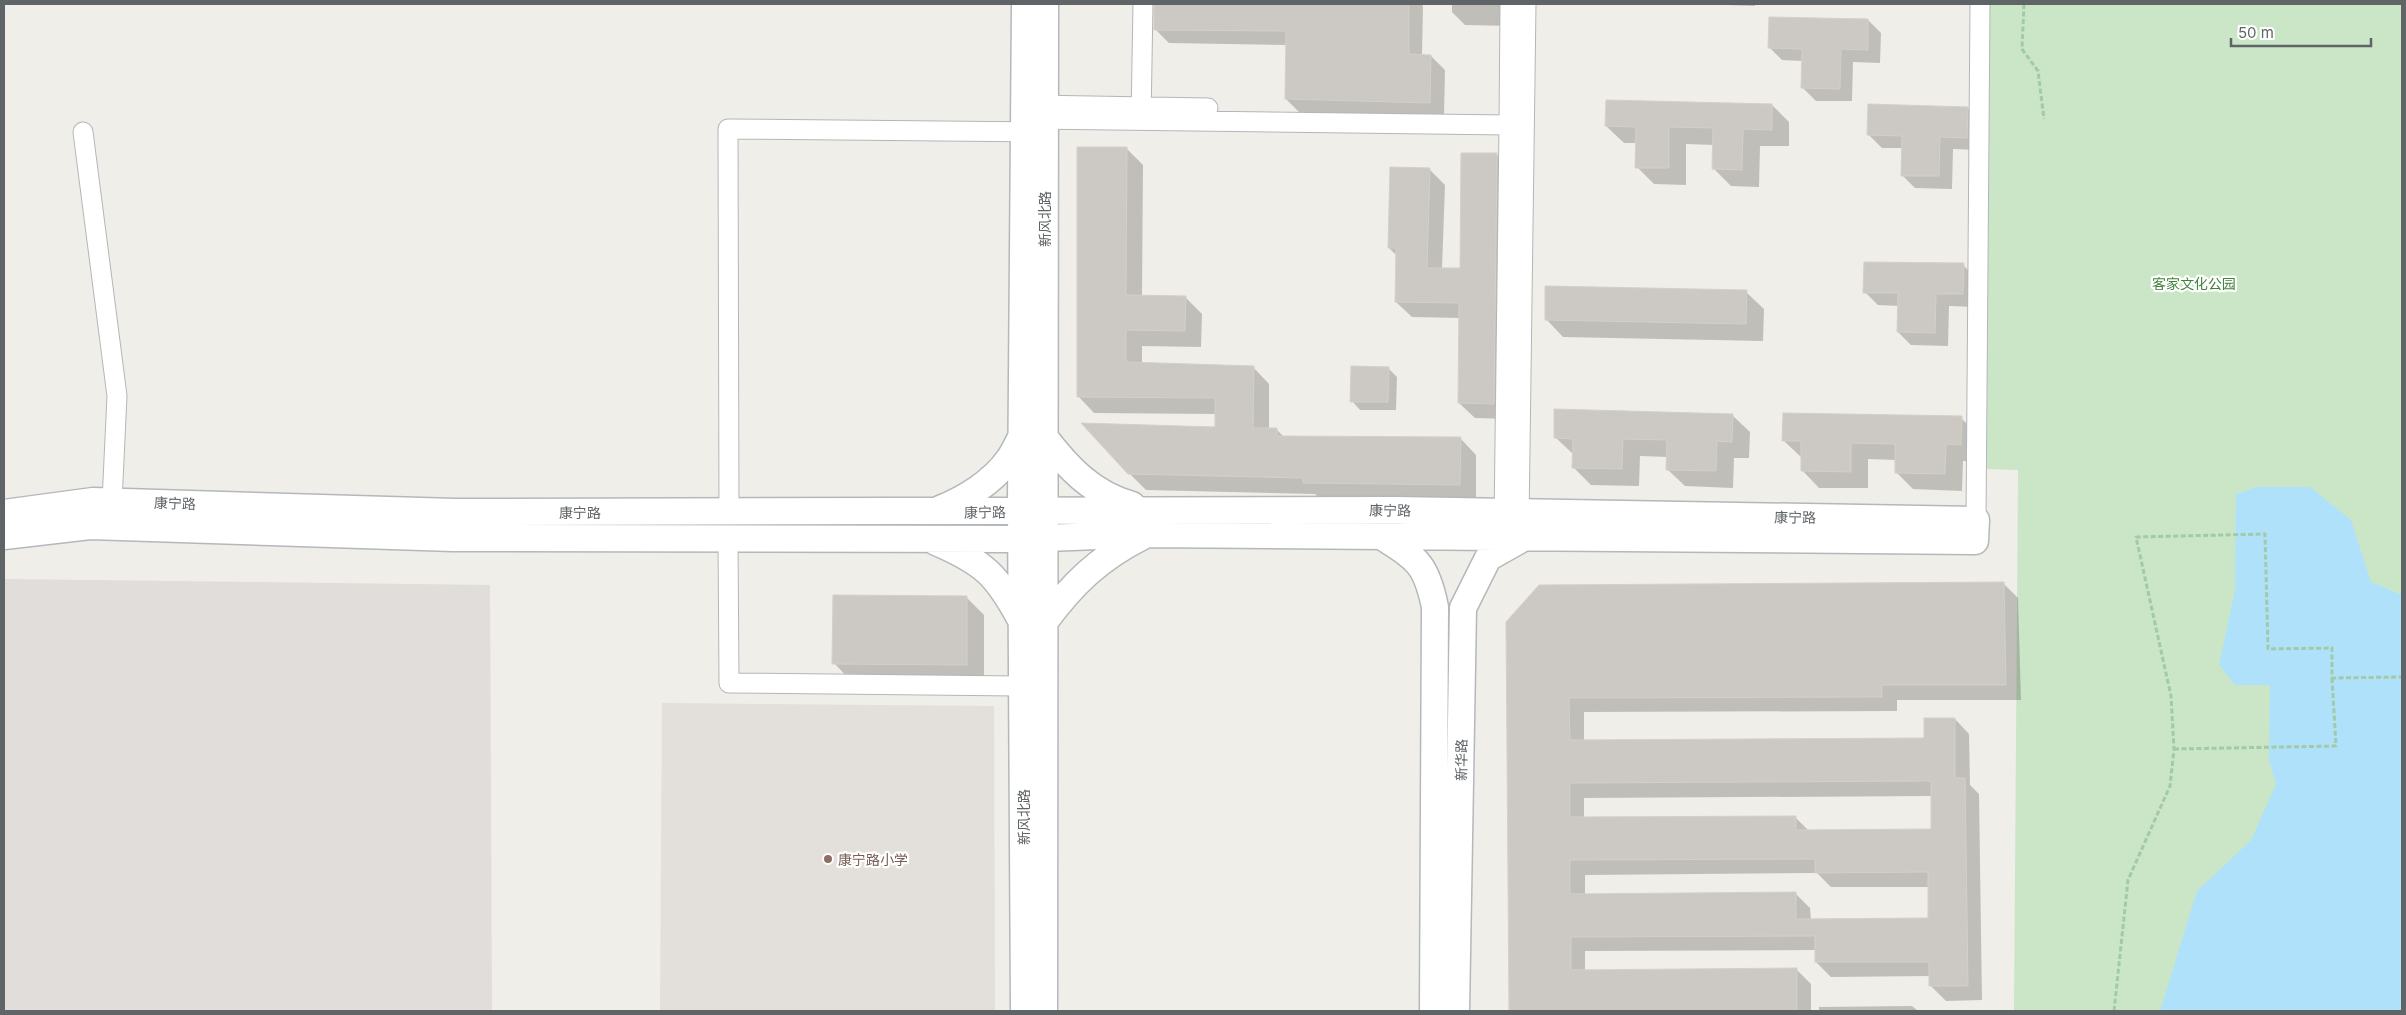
<svg xmlns="http://www.w3.org/2000/svg" width="2406" height="1015" font-family="Inter,'Noto Sans SC',sans-serif">
<rect width="100%" height="100%" fill="#f0eee8"/>
<path fill="#e0ddda" d="M4,579L490,585L492,1011H4Z"/>
<path fill="#e3dfda" d="M662,703L994,706L995,1011H660Z"/>
<path fill="#cae6c7" d="M1986,4H2402V1011H2014L2018,470L1986,469Z"/>
<path fill="#afe2fa" d="M2257,487H2310L2351,520L2371,582L2402,595V1011H2160L2197,891L2251,840L2276,784L2269,760L2270,685H2235L2219,665L2235,590L2236,494Z"/>
<path fill="#0003" fill-rule="evenodd" d="M1155,4H1421L1423,6L1422,56H1431L1445,70L1444,116L1300,113L1286,99L1287,45L1169,43L1155,29Z
M1452,4H1511V26L1465,25L1452,12Z
M1726,4H1755V6L1727,5Z
M1868,20L1881,33L1880,63L1853,62L1852,101H1816L1803,88V61L1782,60L1769,47Z
M1772,105L1789,122V146H1760L1759,187L1731,186L1714,169V145L1686,144V185L1654,184L1637,167V143H1624L1606,126Z
M1967,108L1980,121V150L1953,149L1952,189L1915,188L1902,175L1903,148H1882L1869,135Z
M1126,148L1143,165L1142,297H1185L1202,314L1201,347L1142,346V364L1253,367L1269,384V429L1277,430L1284,437L1460,438L1476,455V500L1320,499L1315,494L1146,490L1129,473L1216,428L1217,414L1094,413L1078,396Z
M1497,155L1512,170L1509,419L1475,418L1459,403L1460,318L1412,317L1396,302L1397,256L1389,248L1429,169L1445,185L1442,269H1461Z
M1963,265L1976,278L1975,307L1949,306L1948,346L1911,345L1898,332L1899,306L1878,305L1865,292Z
M1746,292L1764,309L1763,341L1563,337L1546,319Z
M1388,368L1397,377L1396,410H1360L1352,401Z
M1732,415L1750,432L1749,458H1734L1733,488L1685,486L1667,469L1668,457L1640,456L1639,486L1591,485L1573,467L1574,455L1555,437Z
M1961,418L1978,435V462L1963,461L1962,491L1913,489L1896,472V460L1868,459V488H1819L1802,470V458L1784,441Z
M2004,584L2018,598L2021,700H1897V711L1584,712V741L1925,739L1955,719L1969,734L1970,785L1979,794L1982,1000L1946,1001L1931,986V976L1831,977L1816,962V950L1585,951V971L1796,969L1811,984V1011H1510L1508,622ZM1932,796L1933,830L1809,831L1795,817L1584,818V798ZM1817,873L1831,887H1930V919L1811,920L1810,908L1796,894L1585,895V875Z
M967,598L984,615V682L851,681L834,663Z
M1912,1006L1918,1011H1819V1007Z"/>
<path fill="#ccc9c5" stroke="#d5cfc7" fill-rule="evenodd" d="M1154,4H1409V54L1431,55L1430,103L1285,99L1286,31L1154,30Z
M1769,17L1868,19V50L1841,49L1840,89L1801,88L1802,49L1768,48Z
M1606,100L1772,104V130L1743,129L1742,170L1712,169L1713,128L1669,127V168H1635L1636,127L1605,126Z
M1868,104L1968,107L1967,138L1940,137L1939,176H1901L1902,136L1867,135Z
M1077,147H1127L1126,295L1186,296L1185,331L1126,330V362L1254,366L1253,428H1277V436L1461,437L1460,485L1303,483V478L1128,474L1081,423L1215,427V398L1077,397Z
M1461,153H1497L1494,404L1458,403L1459,303L1395,302L1396,248H1388L1390,167L1430,168L1427,268H1460Z
M1864,262L1964,263L1963,294H1936L1935,333L1897,332L1898,293H1863Z
M1545,286L1747,290L1746,324L1545,320Z
M1351,366L1389,367L1388,402H1350Z
M1554,409L1733,414L1732,442L1717,441L1716,471L1666,470L1667,440L1623,439L1622,469L1572,468L1573,439L1554,438Z
M1783,413L1962,416L1961,445L1946,444L1945,474L1895,473V444L1851,443V472L1801,471V441H1782Z
M2004,582L2006,685H1882V697L1569,698L1570,740L1924,738V718H1955V778H1965L1968,986H1929V962H1815V936L1571,937V970L1797,968V1011H1509L1506,622L1539,585ZM1931,781V829L1796,830V816L1570,817V783ZM1815,859V873L1928,872V918L1796,919V892L1570,894V860Z
M833,595L967,596V665L832,664Z"/>
<g fill="none" stroke-linecap="round" stroke-linejoin="round">
<g stroke="#b3b6b9" stroke-width="21">
<path id="street" d="M1510,4L1509,125H1522
M1033,105L1208,108
M1033,119L1509,125L1504,523
M1141,119L1143,4
M83,132L117,396L112,502
M729,512L728,129L1036,132
M1976,520L1980,4
M1519,523L1526,4
M728,538L729,683L1023,686"/>
</g>
<g stroke="#b4b8bb" stroke-width="29">
<path id="secondary" d="M1043,435C1067,467 1092,494 1132,505
M940,509C965,499 993,482 1009,459C1014,452 1018,443 1022,435
M4,513L93,501L455,512L1395,510L1976,520L1975,541L1147,534L1022,539L453,538L90,526L4,536
M1381,536C1417,559 1426,563 1435,607L1433,1011
M936,542C985,563 997,575 1022,622
M1043,624C1072,584 1099,558 1143,536
M1024,1011L1021,501L1025,4
M1044,1011L1045,4
M1456,1011L1463,608L1488,558L1525,537"/>
</g>
<path stroke="#a2c9a8" stroke-width="3" stroke-dasharray="5 2.5" stroke-linecap="butt" d="M2024,4L2022,49L2038,71L2044,119
M2174,749L2336,746L2332,678
M2114,1011L2128,880L2170,786L2174,749L2171,696L2136,537L2265,534L2268,649L2332,648V678L2402,677"/>
<use href="#street" stroke="#fff" stroke-width="19"/>
<use href="#secondary" stroke="#fff" stroke-width="26"/>
</g>
<circle fill="#8d6e63" stroke="#fff" stroke-width="2" cx="828" cy="859" r="5"/>
<g text-anchor="middle" dominant-baseline="central" stroke-width="4.5" stroke-linejoin="round" paint-order="stroke">
<g font-size="14" fill="#5f6467" stroke="#fff">
<text transform="translate(1044 219) rotate(-90)">新风北路</text>
<text transform="translate(175 503) rotate(2)">康宁路</text>
<text transform="translate(1390 510) rotate(1)">康宁路</text>
<text x="580" y="512">康宁路</text>
<text transform="translate(985 512) rotate(-1)">康宁路</text>
<text transform="translate(1795 517) rotate(1)">康宁路</text>
<text transform="translate(1461 760) rotate(-89)">新华路</text>
<text transform="translate(1023 817) rotate(-90)">新风北路</text>
</g>
<g font-size="14" fill="#40833b" stroke="#fff">
<text x="2194" y="283">客家文化公园</text>
</g>
<g font-size="14" fill="#785e54" stroke="#fff" text-anchor="start">
<text x="838" y="859">康宁路小学</text>
</g>
</g>
<rect width="2406" height="1015" fill="none" stroke="#5f6467" stroke-width="10"/>
<path d="M2231 38v8h140v-8" fill="none" stroke="#5f6467" stroke-width="2.5"/>
<text x="2238" y="38" font-size="15" fill="#5f6467" stroke="#ffffff" stroke-width="4" paint-order="stroke">50 m</text>
</svg>
